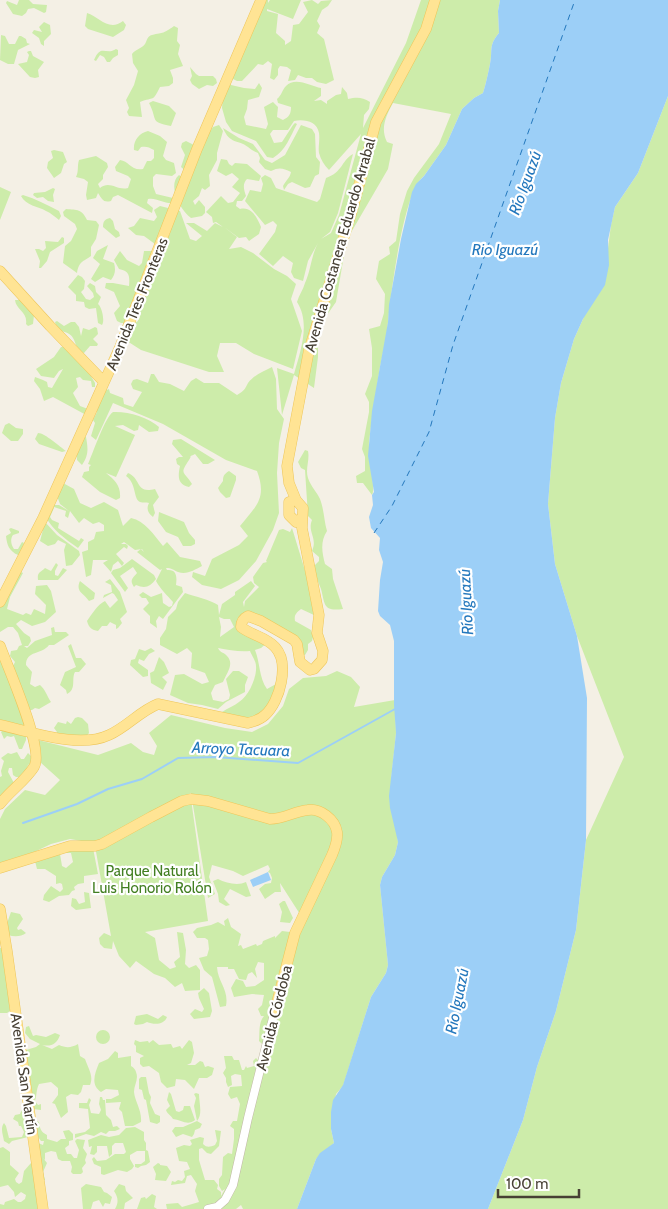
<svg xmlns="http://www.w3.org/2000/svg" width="668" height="1209" font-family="Cabin,sans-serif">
<rect width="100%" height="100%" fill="#f4f0e5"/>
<path fill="#cdecaa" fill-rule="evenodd" d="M19,0H29L33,4L47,5L46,12L44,13L34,8L28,9L26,13L22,16L13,14L6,3L7,1L17,5Z
M264,0H268V3L270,0H301L293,19L267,9V11L278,14L276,33L285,41V45L291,41L293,25L299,24L308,12L303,2L312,0L318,4L321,1L332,0L328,6L322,10L317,21L320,26L317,33L324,39L334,80L326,84L317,82L312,78H306L298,75L295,80L288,81L291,70L287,67L280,66L278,69V75L274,80L270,78L272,64L268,61L263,65L258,64L242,81H237L231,78Z
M421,0H500L498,11L499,33C488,46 493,50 490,64C488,74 486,83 483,93L474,98L462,109L446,145L424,176C403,191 391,294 388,322C387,337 383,352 380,367C376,392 372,417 369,442C368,455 376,488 372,495L363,483H357L356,476L365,471V457L362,449L369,412V402L365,394L372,376V348L369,329L380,326L384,313L385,294L376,279L379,261L390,254L389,247L396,241L400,214L407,191L414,178L439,144L451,114L393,103C386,116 380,128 387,142L393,144L388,169L349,236L343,261L336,302L327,315L318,341V357L314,388L294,375L282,415L277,368L294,374C300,352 311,324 297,302C299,295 303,290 305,283C311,270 311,256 318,243L308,261L303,281L294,278L291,272L293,263L283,256L273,266L259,254L275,232L277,225L273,221L265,225L245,201L250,190L261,192L263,184L261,178L265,175L271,178L276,188L317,202L320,199L326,178C343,172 341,161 353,154L338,213L330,232L321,239L331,233L339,215L361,134L329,170C324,165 321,160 319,153C318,147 320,140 319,133C317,121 304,119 294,121L288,130H273L270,134L274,143L282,142L293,125L295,123L297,124C290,137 286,150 273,158L267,157L256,141L232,131L226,122L222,108L223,95L229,82L231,85L244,88L255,89L259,83L262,88L259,97L248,100L247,109L244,117L246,125L266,129L268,124L264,107L273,102L278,107L277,117L283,120C289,117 291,114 291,107L278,103L277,99C282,95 282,90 286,86C295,76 311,86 321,88V96L314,101L321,100L327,104V101L336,95L341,94L342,87L347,93L348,99C357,97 362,97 370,102L369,109L364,115L363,128L406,43Z
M87,13C99,17 109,32 123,21L126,25L124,30L113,37L88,29L85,26Z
M44,22L50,25L51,34L44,41V46L41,44L39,38L32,33L34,30L42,32L39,27Z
M174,26L178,28L177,41L180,45L178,54L183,66L170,70L173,78V83L169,86L160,87C152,103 155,96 140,102L142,117L129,116L127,112L129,108L126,100L134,85L138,71L133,63L132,54C136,49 141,49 145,44C147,41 147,36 152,35C164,32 163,34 174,26Z
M1,35L5,36L9,44H15L19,36H21L26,39L27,43L30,44L18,50L14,64H8L0,60Z
M116,49L118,50V55L113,58L110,62H107L104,57L100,55L96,61L94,60C101,43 106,56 116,49Z
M29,51H31L33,56L44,62L38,70L39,77L35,78L30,77L18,64L27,62L29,55L27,52Z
M190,67L196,74L199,76H213L216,79L217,83L213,86L207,85L199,89L192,84L190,80L192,76Z
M668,96V1209H488L523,1120L537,1067L556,1011L576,930L586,840L624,757L577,636L555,564L548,504L555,418L561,383L574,339L583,319L608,248L611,225L615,207L638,173Z
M153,101L169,106L176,113L171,126C149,122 158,120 149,103Z
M219,125L223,131L217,153V160L209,175L210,186L205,190L202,188L199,196L193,201L195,205L199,200L205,207V213L202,216L191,218C180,210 167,185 179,175L183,178L187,172L181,167L185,155L181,147L182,143L186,141L198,147L213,127Z
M301,125L312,129L315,134L316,157L320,162L319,174L315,176L310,187L305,188L292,182L288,184L284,190L283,186C286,180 290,178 291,172C283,168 279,167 271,171L265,169L259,162L260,158L258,153C253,151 252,150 248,147C238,139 230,145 223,128L239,138L253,144L265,160L272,163L285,155Z
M148,131L160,136L167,142L163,156L166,160L174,163L176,173L172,176L156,174L153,177V186L156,194L173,198V203C164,204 156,197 148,199L147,203L153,208L152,213L118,195L113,197L111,201C103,203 102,199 98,193L96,198L87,200L86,195L88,182L84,179L76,177C79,171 77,166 79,160L96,156L107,163L108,167L103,175V179L98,184L100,188C110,180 117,191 128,188L131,179L128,176L116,171L115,167L120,160C129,161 131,171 143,169L147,161H151L154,158V150C149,147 146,146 141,147L138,151L134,150C133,141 139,133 148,131Z
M54,150L63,152L67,162L64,164L61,173L54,178L47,168L48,162L53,158L51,151Z
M221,159L227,160L229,164L232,166L235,163L247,164L261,176L259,181L247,179C242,184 244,190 246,196L242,201H237L236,206L240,209C252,206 257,218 261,227L259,234L249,241L246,237L239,238L224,227L237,237L229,249L241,247L253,253L274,269L287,276L296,284L291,299L302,331L293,369L254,354L236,343H220L217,356L224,372H209L141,350L127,341L132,323L137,322L140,317L137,311L139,285L136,289V298L126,323H121L117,321L114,313L120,306L114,292L105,288L106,283H113L129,286C130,275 129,271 119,269L114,260L120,251L127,260L139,266L142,263L144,251H152L170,234L171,223L155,244L144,236L136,235L128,228L134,226L140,218L154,221L157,217L154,210L160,206L180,211L190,239L196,241L202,236L186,223H194L207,231L215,223L223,227L216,222L213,223L212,217L206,212L221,196L228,203L233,202L240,193L232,187L239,179L232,173L226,176L217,171Z
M0,187L11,192L0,220Z
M53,188L55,189L53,195L54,202L48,201L43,197L37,198L33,195L34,193L45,192Z
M23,195C36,199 47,205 59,211L61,216L59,220C55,217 51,213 46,211C38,206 26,206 21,196Z
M66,209C77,210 82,209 87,220L96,221L99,225L96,239L91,247V256C83,262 79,261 77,273L63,263L65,246L71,241L77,229L75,224L64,216L63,212Z
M110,218L113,221L115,229L119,232L120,236L116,238L103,227C103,221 105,219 110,218Z
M62,237L64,238V243L50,252L47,261L41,268H39L40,261L35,249H39L43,251L46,248L45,241L58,242Z
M108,245L103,259L114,263C116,270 115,275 111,280L103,277L95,282L91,279L100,264L93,258L97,251Z
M78,275L82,277L85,281L84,289L81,292L86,299L90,300L94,297L93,293L87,286L90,283L95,286L96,292L101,297L98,304C102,307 105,321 102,325L98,323L96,308L89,309L85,307L84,302L76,301V295L68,287Z
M15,300H20L34,315L33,324L28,326L26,324C28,312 16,310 15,300Z
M57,321L64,326L71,322H75L79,327L81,336L83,328L89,330L95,327L97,328L98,334L93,339L98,344L97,346H90L84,353L80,352C72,341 77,334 60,331L56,326L55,322Z
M61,347H65L88,371L95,383V387H92L91,381L83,380L80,377L76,378L78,387L73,393L74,395L80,406L88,409V416L53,397L44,401L40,389L34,381L35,377L43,380L47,382L48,387L52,388L63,369L59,371L54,378L41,376L36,369L54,357Z
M272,367L276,379L277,409L284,419L279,443L277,473L279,513L273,530L256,561L239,580L221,589L202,585L192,577L193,572L205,576L212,559L239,545L248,536L240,526C257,505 267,498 257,471L226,460L163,424L113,403L96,440L91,436L95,423L93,420L97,412L94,407L100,393L109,389L110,393L123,398L124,404L133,407L142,392L133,389L131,384L133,380L137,379L148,383L151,374H154L159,382L170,384L184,391L191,381L196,378L204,383H219L237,395C244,391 245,389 248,383C254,375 264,371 272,367Z
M113,412C127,411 148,417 159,427L158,431L149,432L139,425L138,430L134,431L123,425L115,426L135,435L116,477L106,473C115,480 121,486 120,498L116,500L100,492L82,477L84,472L89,471V467L91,465L88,464C93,453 105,417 113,412Z
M9,423L16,428L23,429V434L18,441H11L2,433L5,425Z
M38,433C45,433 60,447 66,451L62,452L39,444L35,439Z
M75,437H86C88,448 89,455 82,465L77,460Z
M181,439L215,460L208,464H203L195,454C187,458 193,454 189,460C179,475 184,471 192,484L189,487C177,484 178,476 180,466L177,464L176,459L179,457H183L172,444L173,440Z
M305,450L308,451C310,460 305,469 308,478C311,487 317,492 320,499C324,509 324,521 327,531C320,542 322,552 325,564L332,569L333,579L343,609C323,612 325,604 321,589C318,581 315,575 314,566L319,561V557L312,551C318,538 307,532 312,520L308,516L305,470L301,468L298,462Z
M229,471L236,476V480L230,497L226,498L220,492L218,488L223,481C223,476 224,474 229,471Z
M128,473C142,479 135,494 155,489L159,497L153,505L155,513L153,517C148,513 146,509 149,503C146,502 143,503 140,502C133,499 137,484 126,476Z
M63,483L74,489L80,503L91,508L104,502L118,510L123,526L131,518C145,521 154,535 163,546L167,542L180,557L200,561L202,566C194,570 187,575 178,572C173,570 172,568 166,568L167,570C177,569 177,577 176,585L182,587L183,592L163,619L159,616L156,621L157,628L150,623V616L143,609L149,603L146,598H142L139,595L143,592L151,597L162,593L163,603L169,607L172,606L173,602C167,595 161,590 156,581L162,569L160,570L137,552L141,549L144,552L142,549L135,550L124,542L121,544H126L128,546L127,549L124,547L116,554L124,563L122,566L118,561L113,565L111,572L103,563L108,560H93L91,575L86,577L82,552L88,550V542L94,539L96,532L104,531V525L99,522L93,524L84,518L79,523L70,511L68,518L65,516L66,511L54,507V505H59L69,511L60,504L57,496Z
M52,507L54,508L50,517L52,520L59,523L58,528L79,541L81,538L84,540L78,548C65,539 53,530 45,516Z
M159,512L184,522L189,533L195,540V544L191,546H183L178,537L166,532L158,521Z
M45,522L57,535L79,551L80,555L72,565L66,566L64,550L66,544L58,540L55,544L48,546L40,541Z
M11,528L19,531V533L13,535C10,539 11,545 14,549H18L22,542L24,543L20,554L18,555C9,551 7,545 6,536L11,533L9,529Z
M292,528L307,577L314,615L301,609C296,613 294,615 295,621L311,630L313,637L312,641L308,644V650L305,655L302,654L300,648L245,612L237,629L267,643L261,648L255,650C260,662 259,678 267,689L276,684L280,687L258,719L230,721L222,712C228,708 234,706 239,702C249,696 257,677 256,666C256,661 252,656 250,651C239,652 229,650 218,648C220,653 224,652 227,656C235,664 226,674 223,682L215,685L211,693L213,700L223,702L229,699L230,695L226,679L233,671H239L248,677L245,685V692L226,702L218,709L202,705L188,703L170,695L175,675L184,674L202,684L209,682L205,673L191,668L192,653L187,648L177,654L160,645V638L166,629L168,617L176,609L178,602L185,593C193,596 211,600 218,605L219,615L222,604L235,595V592L251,581L255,586L243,602L244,607L245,601L259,587L254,583L253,577L263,563L267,562L266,561L279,530L283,529L290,532ZM219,617L224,619H230L234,627L220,637L221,627Z
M132,559L154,575L156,579C150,587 145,589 136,585L134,587C129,580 133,578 137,573L133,567L120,576L128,588L125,592L111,573L113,570L120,568Z
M56,563L58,565L55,571V575L58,576L63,568L67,570L58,580H38C37,572 40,573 45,568L51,571Z
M19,571L23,573L10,597L7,609L23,615L26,613L31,615L34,609L45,614L46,605L35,594L36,586L47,585L51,591L56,612L45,622L32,626L21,620L16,624L24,633L30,637L31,641L28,646H24L27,648L35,641L52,635L51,628L54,627L55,632H66L69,635L54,645H49C42,655 26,650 26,665L32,672L30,684L35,687L40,685C45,689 47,696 51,702L39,709L35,708L32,710H29L12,668L15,662L10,656L11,651L17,650L19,646L22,645L18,633L13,627H8L0,632V602Z
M110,579L120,592L127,612L120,619L122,623L118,628L116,629V625L110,622L107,626H102L98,631C92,630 89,628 87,621C92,614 97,605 105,601L110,608L118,600L114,594L112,593L103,598L104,595L112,592L111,585L105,582Z
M80,581L95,593L94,599L89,601C84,593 75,592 80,581Z
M71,644L76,658H81L86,664L79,672H75C71,679 77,689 67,694L66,690L60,685L65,672L76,667L68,646Z
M151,648L155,651L149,654L144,661L139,659L138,663L148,670V676L143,677L130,665L131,660L135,659L139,649L145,651Z
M0,652L28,728L0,723Z
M159,657L164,662L169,673L162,677L167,682L163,690L151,683L150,673L154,671Z
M337,671L351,677L360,687L354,707L395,700L396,733L391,781L398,842L395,855L382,877L380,885L388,965L386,973L371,997L343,1086L336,1094L331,1129L334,1143L316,1159L297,1209H243L241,1205L236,1209H167L166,1204L178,1203L182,1207L199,1202L195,1191L197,1184L191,1175L187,1176L185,1183L171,1185L172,1181L175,1182L178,1180L182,1181L185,1177L184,1171L190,1169L187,1162L179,1161L176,1148L184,1145L190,1146L192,1144L190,1140L200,1137L204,1138L203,1144C207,1148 210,1147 215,1145L217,1141L215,1130L221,1131L219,1146L211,1154L207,1153L202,1148L199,1149V1160L205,1180H214L218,1185L217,1189L221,1192V1196L225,1189L222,1191L219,1186V1179L222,1175L223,1157L228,1153L232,1154L234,1139V1129L230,1126L233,1121H237L240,1104L237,1097L231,1099L228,1094L230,1087L242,1086L241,1075L235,1074L231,1076L232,1085L228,1087L226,1082V1078L223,1073L226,1068L224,1056H232L234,1060H239L242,1070H244L246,1066L247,1068L254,1066L253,1061L256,1058L258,1060L263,1045L259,1041C260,1033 258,1023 264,1016H261L258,1009L262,1005L264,995L252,994L234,997L231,988L236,979L243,981L246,987L255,986L264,980V963L258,962L255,969L257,978L252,972L248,974L246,980L239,979L234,969H228V967H217C218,983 229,989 226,1006L220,1007L212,977L204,970L199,958L207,956L209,949L208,940L205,938H197L193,932L197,928L211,925L218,922L225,926L224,921L228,918L231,927L241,934L238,946L241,945L243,949L256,944L257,946L262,944L263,941L275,936V938L282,931L290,932L305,922L280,883L281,892H275L265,899L259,889L265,884L271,883L272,878L270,873L268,872L270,869L268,865L243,876L233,871L212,865L209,877L215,894L208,898L191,793L143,820L93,843L70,839L51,844L28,855L0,865V819L5,809L25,790L45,795L60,780L40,762L38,740L98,755L131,743L143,752L154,755L157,746L149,733L171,715L225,728L252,732L268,724L283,706L289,689L303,678L326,676Z
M78,717L82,718L88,724L89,733L86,737H78L74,735L69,736L56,735L57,732L54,728L58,722L66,724L67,721L71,724L75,718Z
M4,729L26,735V740L22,749H19L14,736L11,737L7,736L4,739L1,732Z
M17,752L21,759H24L28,753L33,758V762L28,765L26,773L21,777H16L13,775L12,768H9L8,772L14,783L11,788L2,794L0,801V777L2,776L1,771L4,761L1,758L8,753L11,754Z
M191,799L208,921L145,932L155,938L159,960L170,969L176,967L174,962L180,957L177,932L183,933L186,950L185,964L189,968L196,965L200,970V990L185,991L182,983L175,987L165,978L154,974L136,961L130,968L119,956L113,941L112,949L104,948L100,944L99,938L104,933L111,936L95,846Z
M93,848L98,874L84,876V883L78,884L74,887L75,890L72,891L69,895L59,896L49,902L43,900L44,895L51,886L60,892L63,889L62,884L60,883L56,884V876L45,869H37L35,861L60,854L62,866L66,868L73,862L71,853H63L61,849Z
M218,879C226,883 238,886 246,882L251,896L246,897L230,889L224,899L230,905L226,906L219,902L218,894L213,881Z
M84,892L89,893L91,908L76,910L71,906L72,898L76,899L79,904L85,902Z
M283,901H285L293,918L290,923L280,922L282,912L279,904Z
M11,912L20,914L23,919L17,928L18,930L21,929L26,933C21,937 14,937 8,935L9,931L6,926Z
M0,948H4L10,1011L7,1013H0Z
M204,988L209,993L212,1011L210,1017L194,1019L190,1014L195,1009L202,1012L204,1009L199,998L198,993Z
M147,1014L158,1019L163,1015L167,1017C164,1025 154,1025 147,1022L143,1024L136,1025L134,1024L136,1016Z
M29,1026L33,1036L36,1035L46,1037L55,1033L60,1035C57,1044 51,1047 42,1045L52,1049L59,1045C66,1048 71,1048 78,1044L80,1056L85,1059C88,1068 94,1076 90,1085H83L81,1092L78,1095L71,1094L66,1097L68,1112L61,1118L55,1104L52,1103L58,1095V1088L51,1082L39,1084C36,1090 37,1095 35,1101L38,1105L41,1104V1110L33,1109L24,1055L26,1050L36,1047L40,1044L30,1039L25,1033L26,1027Z
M96 1037a7 7 0 1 1 14 0a7 7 0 1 1-14 0Z
M135,1040L140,1042L148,1041L149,1043L153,1040L159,1045L171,1044L173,1048L180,1046L182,1049L189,1040L192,1042L194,1053L191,1063L187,1065H195L200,1061L203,1062L205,1067L208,1066L214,1068L212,1075L207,1078H199L194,1089L185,1080L176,1079L175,1086L167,1088L161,1082L159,1073L149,1066L143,1067L140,1064V1058L144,1056L136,1052V1046L134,1044Z
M115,1051L118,1053V1058L131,1056V1066C134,1068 135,1069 136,1072C139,1079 134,1085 134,1092C135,1102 142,1110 141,1122L133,1126H125L122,1112L119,1109L121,1102L106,1103V1099H111L119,1095L118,1090L106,1089L101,1092C90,1085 95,1073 99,1063L108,1059Z
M141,1077H146L149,1093L151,1097L150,1103L155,1114L160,1116V1122L157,1124L150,1122L146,1100L144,1099L142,1090L139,1089V1079Z
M169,1092L171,1094L176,1111L179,1112L183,1110L184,1106H190L195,1120C188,1126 181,1120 173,1119C171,1115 167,1114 166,1110L170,1106L167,1100Z
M196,1093L199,1094C199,1103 203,1114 197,1121L202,1124L200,1128L195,1130L194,1134L192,1137L183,1134L176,1137L172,1131L175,1127H183L197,1121L194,1106L196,1098L194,1094Z
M100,1097H102L103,1100H105L106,1115L111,1120L113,1127L117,1126L120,1129L115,1131H109L106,1134L101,1132L94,1136L86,1134L75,1138V1134L85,1132L90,1128L88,1109L79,1108V1103H87L89,1098L91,1100L89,1105L91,1113L99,1114L101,1110L99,1104Z
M22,1109L26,1113L25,1118L28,1137L12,1141L9,1144L4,1141C3,1135 0,1128 4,1123L6,1126L9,1138L22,1137L24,1132L21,1126H19L18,1122L13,1119L15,1115L20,1114Z
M35,1120L39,1122C40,1129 41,1132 47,1135V1139L57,1142L61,1139H66L63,1131L69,1130L73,1134V1140L69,1141V1145L65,1148L67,1154H71L74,1158H77L79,1150L75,1141L77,1139L85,1140L83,1148L87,1154L85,1160L86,1163L82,1168L83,1172L81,1174H73L71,1172L72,1167L70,1161H62L58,1159L56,1152L51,1151L45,1153V1160L43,1158L47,1163L43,1172L45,1180H40L39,1209H0V1204L4,1205L5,1202L14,1199L18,1202H21L25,1199L26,1195L21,1192L15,1197L14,1192L8,1185L0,1187V1148L3,1147L10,1152V1165L19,1173L15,1179L16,1182L19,1184L22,1182L24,1171L31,1163L34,1165L41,1156L38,1155V1143L43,1145L44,1141H41L36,1134Z
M135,1127L144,1132V1140L146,1143V1150L148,1151L150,1162L146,1165L141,1166L138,1168L135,1167V1164H141L145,1161V1151H137L130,1155V1159L134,1166L132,1169L127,1172L118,1170L104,1175L101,1174V1167L94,1164L92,1159L94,1157L97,1161L106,1160L115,1154H124L126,1152L123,1143H115L112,1146V1154L109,1157L107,1146H97V1152L94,1155L90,1154L92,1146L89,1147L88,1140L101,1135L109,1137L119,1135L126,1128Z
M158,1163L160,1164V1165L167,1166L171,1172L166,1181L155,1180L156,1174L153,1167Z
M86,1184L101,1187L104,1192L107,1193L112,1197L110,1204L105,1203L103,1207L99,1200L93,1202L91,1209H83L81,1188Z
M119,1184L125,1186L126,1191L133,1198L125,1203L124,1209H115C119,1202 118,1197 114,1191Z
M152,1194L156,1196L154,1207L157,1209H137L141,1198L145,1197L146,1199Z"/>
<path fill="#9ccff7" d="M500,0H668V96L638,173L615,207L608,240L609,265L605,285L583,319L574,339L561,383L555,418L548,504L555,564L577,636L587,698L586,840L576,930L556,1011L537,1067L523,1120L488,1209H297L316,1159L320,1153L334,1143L331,1129V1112L333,1100L343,1085L371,997L386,973L388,965L380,885L382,877L395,855L398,842L390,808L389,796L396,733L394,705V641L390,625L380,616L378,611L380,580L383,562L379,550L380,538L371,528L369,517L373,505L372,495L374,492L368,456L372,411L388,322L389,305L401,239L412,192L416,184L424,176L446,145L462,109L474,98L483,93C486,83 488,74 490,64C493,50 488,46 499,33L498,11Z
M268,872L271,880L253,887L250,880Z"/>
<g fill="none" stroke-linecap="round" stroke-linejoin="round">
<path stroke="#9ccff7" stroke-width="2" d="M23,823L77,804L108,789L142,779L178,758L216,757L298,763L395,709"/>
<path stroke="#2478bd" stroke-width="1" stroke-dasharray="6 5" stroke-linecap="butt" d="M374,533L392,506L429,432L453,345L575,0"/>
<g stroke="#c1b8a7" stroke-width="9">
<path id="minor" d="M208,1209L217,1207L225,1200L233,1185L248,1118L274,1014"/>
</g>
<g stroke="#eec659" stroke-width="11">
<path id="major" d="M0,271L50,326L104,382
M296,500L289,502V515L296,522L302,518
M0,602L43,518L120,347L197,149L261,0
M0,646C8,668 45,750 34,767C25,781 10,791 0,804
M0,725C33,732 79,749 109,735C127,727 140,711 158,704L248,723C255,721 260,720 265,715C280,702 290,663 275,647C266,637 251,635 241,627C241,621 244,618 248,616L261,621L294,640L297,644L300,662L310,670L314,669L322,660L323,651L317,633L319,615L302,528L303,508L296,500L289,483L287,466L309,350L352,211L376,122L426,29L435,0
M0,868L70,846H95L102,844L151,817L182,801L191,799L208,801L270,819C284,819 295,811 308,810C320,808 335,819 337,832C338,839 335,848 332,855L295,933L274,1014
M0,909L7,951L43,1209"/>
</g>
<use href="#minor" stroke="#fff" stroke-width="8"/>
<use href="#major" stroke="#ffe494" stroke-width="10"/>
</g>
<g text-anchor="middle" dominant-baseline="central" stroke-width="4.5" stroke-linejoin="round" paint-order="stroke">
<g font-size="15" fill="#474034" stroke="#fff">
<text transform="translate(340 245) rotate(-74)">Avenida Costanera Eduardo Arrabal</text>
<text transform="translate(137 304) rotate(-68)">Avenida Tres Fronteras</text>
<text transform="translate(274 1018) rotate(-76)">Avenida Córdoba</text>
<text transform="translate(24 1074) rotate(82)">Avenida San Martín</text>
</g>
<g font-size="15" fill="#427f22" stroke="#fff">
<text x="152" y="871">Parque Natural<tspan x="152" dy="17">Luis Honorio Rolón</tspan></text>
</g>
<g font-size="16" font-style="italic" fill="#2478bd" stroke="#fff">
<text transform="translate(525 183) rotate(-70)">Río Iguazú</text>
<text x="505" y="249">Rio Iguazú</text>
<text transform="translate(466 602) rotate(-93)">Río Iguazú</text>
<text transform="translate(241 749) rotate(2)">Arroyo Tacuara</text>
<text transform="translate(457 1001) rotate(-79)">Río Iguazú</text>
</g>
</g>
<path d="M498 1189v8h81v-8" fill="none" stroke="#474034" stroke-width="2.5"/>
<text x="506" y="1189" font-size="15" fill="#474034" stroke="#ffffff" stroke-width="4" paint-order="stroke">100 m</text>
</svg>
